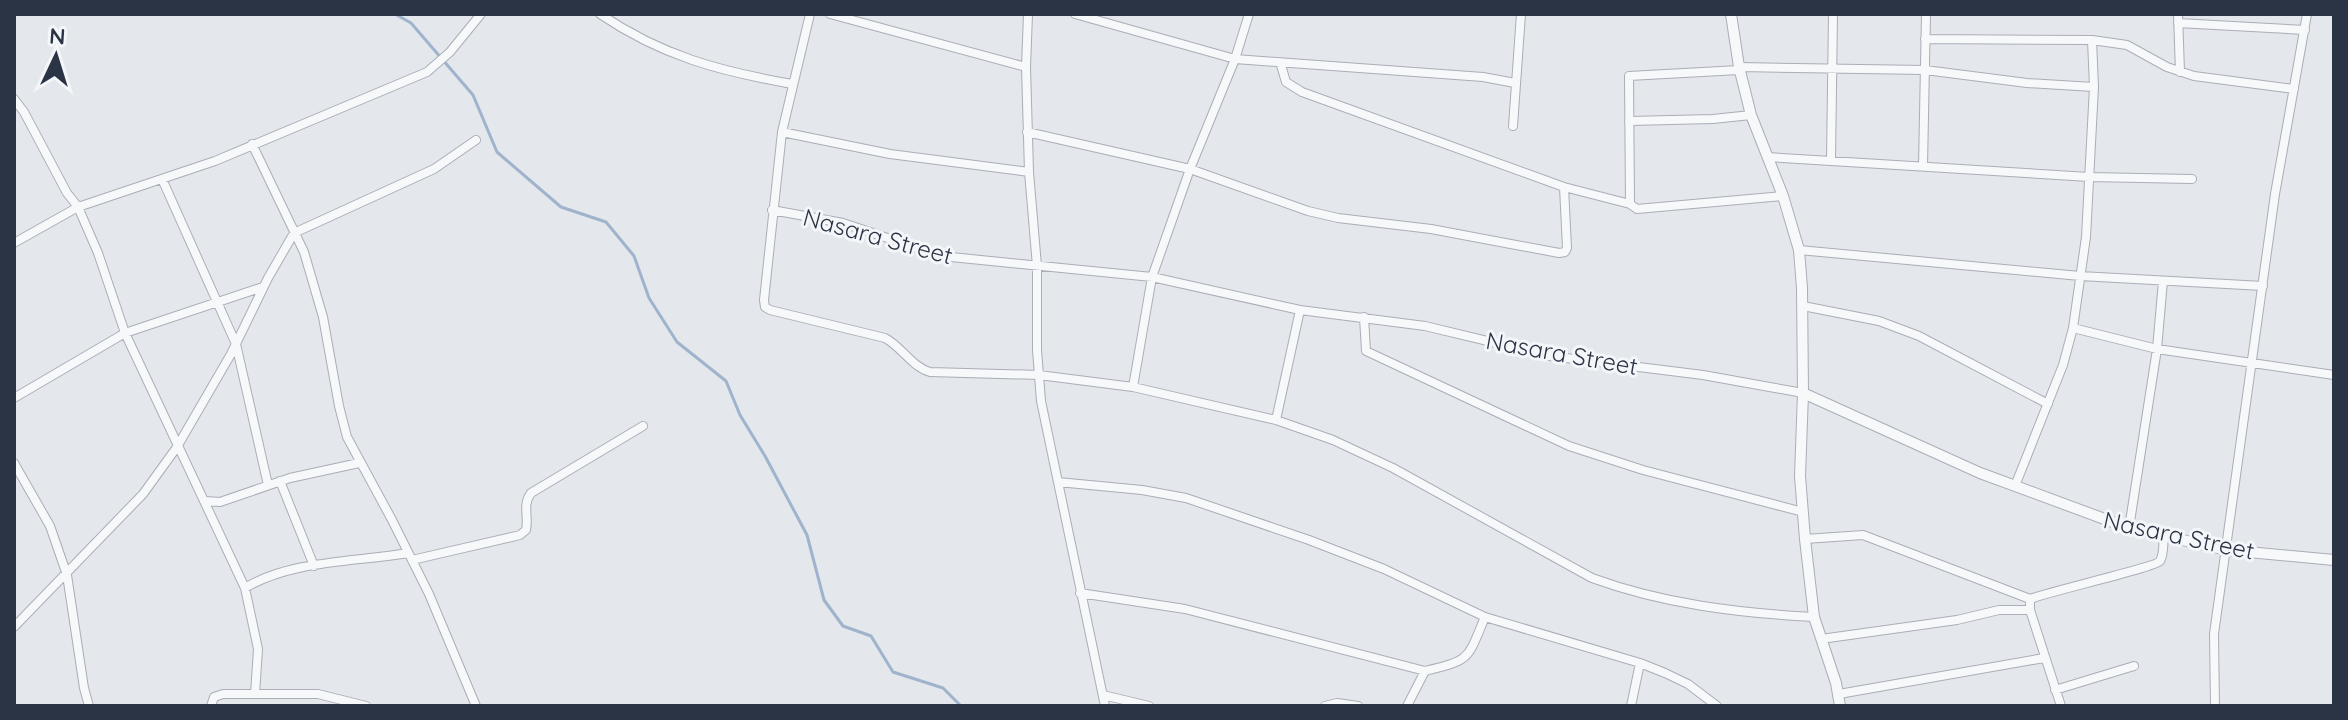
<svg xmlns="http://www.w3.org/2000/svg" width="2348" height="720" font-family="Quicksand,sans-serif">
<rect width="100%" height="100%" fill="#e4e7ec"/>
<g fill="none" stroke-linecap="round" stroke-linejoin="round">
<path stroke="#9fb4cc" stroke-width="3" d="M395,14L411,23L473,95L497,152L561,207L606,222L634,256L649,298L677,342L726,381L740,415L765,456L807,535L824,600L843,626L871,636L893,672L943,688L961,706"/>
<g stroke="#a9aeb7" stroke-width="10">
<path id="minor" d="M600,14C662,56 719,71 792,84
M810,14L782,132L764,300L765,307L770,310L885,338C902,347 912,367 930,372L1039,375L1133,387L1276,420L1333,440L1393,468L1592,578C1663,604 1738,613 1814,617
M830,14L1026,67
M1028,14L1026,67L1029,172L1037,266V350L1041,401L1105,706
M1075,14L1235,59L1483,77L1515,83
M2178,14L2180,72
M2178,23L2305,30
M1925,39L2092,40L2127,45L2167,67L2194,76L2294,89
M1281,65L1286,82L1302,92L1564,187L1630,204
M1739,67L1925,70L2027,83L2094,87
M1739,70L1629,76L1630,204L1637,209L1783,196
M14,99L24,112L67,193L78,207L98,253L125,333L245,588L258,649L255,694
M1629,121L1713,119L1751,115
M1513,126L1521,14
M782,132L890,154L1029,172
M1027,132L1190,169L1308,211L1338,218L1431,229L1559,253L1565,252L1567,248L1564,187
M252,144L304,252L323,317L339,406L347,437L392,520L429,594L476,706
M1767,157L2089,177L2192,179
M1831,160L1833,14
M1923,166L1926,14
M162,179L236,344L268,485
M772,210L843,223L941,256L1152,277L1300,310L1425,326L1550,356L1703,375L1803,393
M14,243L78,207L215,161L427,72L450,52L481,14
M1799,250L2080,276L2263,286
M1803,306L1879,321L1919,336L2048,404
M1364,317L1366,351L1569,446L1643,470L1803,512
M2073,328L2157,349L2334,375
M1133,387L1152,277L1190,169L1235,59L1249,14
M14,398L125,333L263,287
M1276,420L1300,310
M14,463L50,526L67,575L84,688L89,706
M280,481L314,566
M1058,482L1142,490L1186,498L1309,540L1384,569L1485,617L1640,663L1665,673L1688,684L1717,706
M2015,486L2063,365L2073,328L2086,237L2094,87L2092,40
M206,501L220,502L290,478L359,463
M2129,528L2157,349L2163,281
M1805,539L1863,535L2030,599
M412,560L520,535L526,530C529,516 522,505 531,493L643,426
M245,588C291,560 356,562 408,553
M1080,593L1185,609L1425,671C1471,660 1467,660 1485,617
M14,627L143,494L177,447L231,354L268,278L294,233L434,169L476,140
M1821,639L1957,620L1999,610H2030
M2055,690L2134,666
M1839,694L2044,658
M1103,695L1149,706
M211,706L214,697L223,694H318L366,706
M1325,706L1337,703L1358,706
M1407,706L1425,671
M1631,706L1640,663
M2061,706L2030,610V599C2047,592 2156,567 2160,561C2164,555 2163,543 2164,536
M2215,706L2214,634L2275,194L2307,14"/>
</g>
<g stroke="#a9aeb7" stroke-width="12">
<path id="tertiary" d="M1731,14L1739,67L1751,115L1783,196L1799,250L1802,288L1803,393L1800,476L1805,539L1814,617L1836,683L1840,706
M1803,393L1980,473L2129,528L2227,550L2334,560"/>
</g>
<use href="#minor" stroke="#f7f8fa" stroke-width="8"/>
<use href="#tertiary" stroke="#f7f8fa" stroke-width="10"/>
</g>
<g text-anchor="middle" dominant-baseline="central" stroke-width="6" stroke-linejoin="round" paint-order="stroke">
<g font-size="24" fill="#2b3445" stroke="#f4f6f9">
<text transform="translate(878 236) rotate(15)">Nasara Street</text>
<text transform="translate(1562 353) rotate(10)">Nasara Street</text>
<text transform="translate(2179 535) rotate(12)">Nasara Street</text>
</g>
</g>
<rect width="2348" height="720" fill="none" stroke="#2b3445" stroke-width="32"/>
<g transform="translate(56 56) rotate(4)" stroke="#f4f6f9" stroke-width="6" paint-order="stroke">
<path d="M0-6L14 30L0 20L-14 30Z" fill="#2b3445"/>
<text y="-12" font-size="22" font-weight="bold" text-anchor="middle" fill="#2b3445">N</text>
</g>
</svg>
